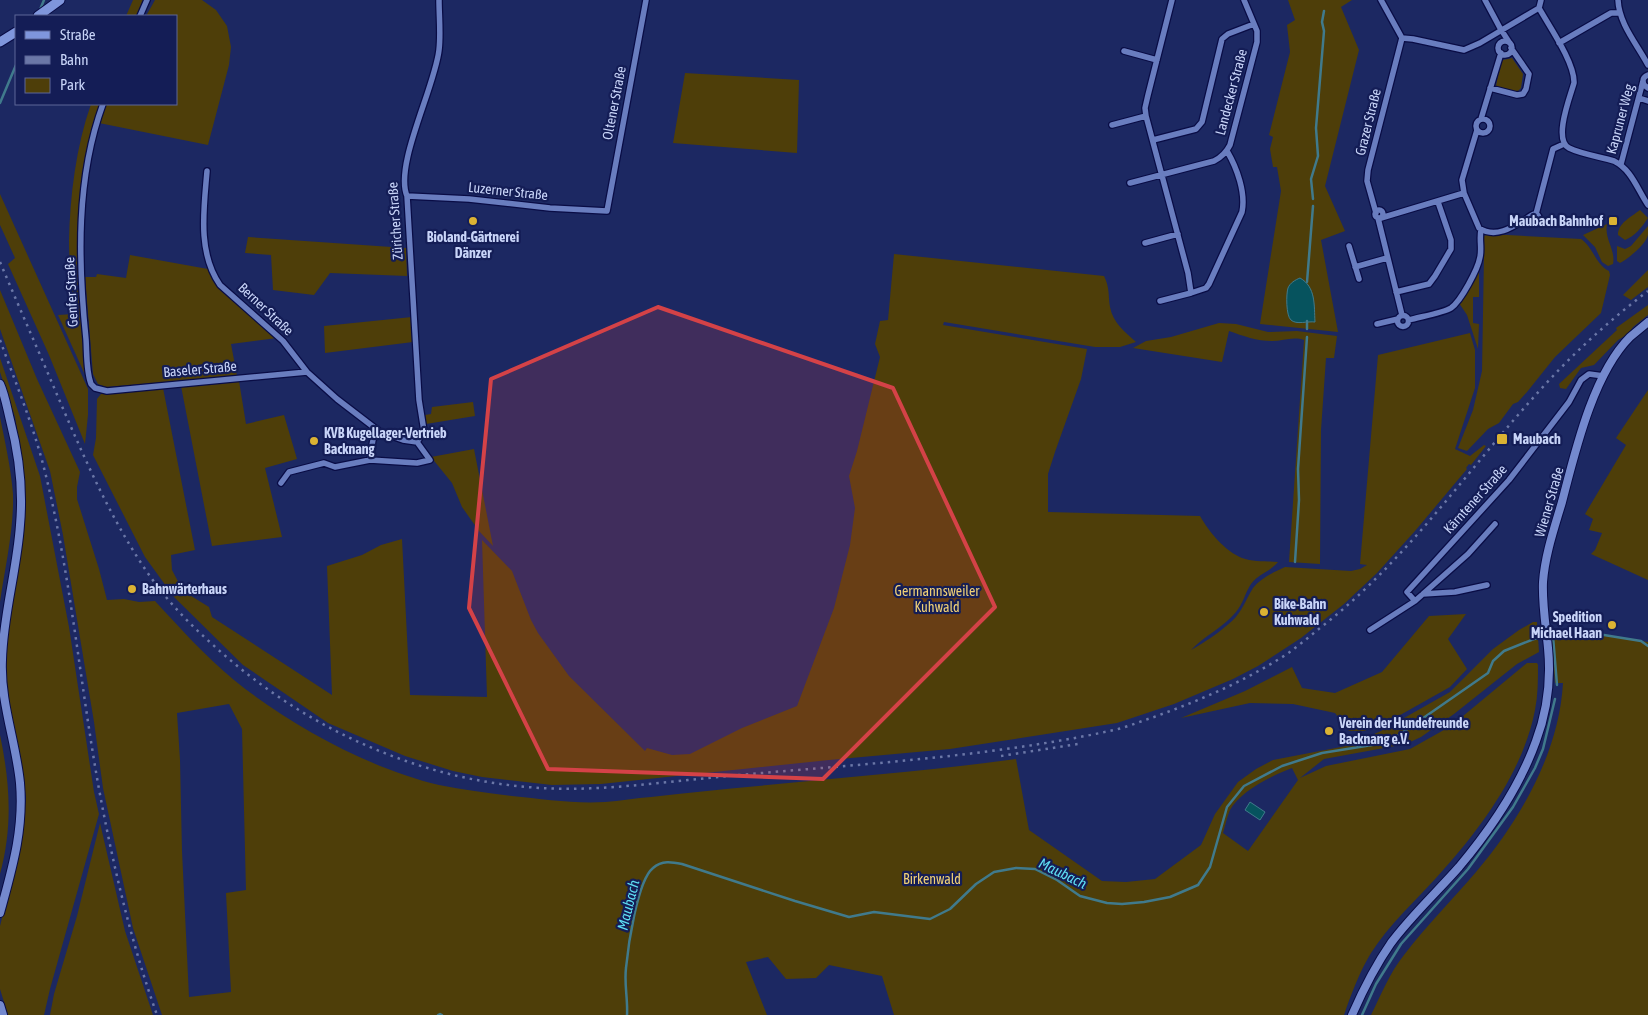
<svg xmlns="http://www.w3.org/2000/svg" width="1648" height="1015" font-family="'Asap Condensed',sans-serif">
<rect width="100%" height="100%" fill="#1c2862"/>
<path fill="#4e3e09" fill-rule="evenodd" d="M133,0H143L136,16H126Z
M155,0H202L216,10L227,26L231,47L229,65L208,145L99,123L106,104H176V16H146Z
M1288,0H1352L1341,7L1359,50L1325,186L1345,231L1321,240L1338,332L1260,324L1281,191L1277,167H1273L1270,149L1273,137L1269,135L1290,52L1287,25L1295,20Z
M1512,58L1523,74L1521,88L1516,93L1497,88L1496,86L1500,64L1503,60Z
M685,73L799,80L797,153L673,143Z
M91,104H100C67,190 78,287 86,377L58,315L74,314C73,290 69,265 69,241C70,195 76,147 91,104Z
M0,194L88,389V415L85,444L49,355L8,264L15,258L0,225Z
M1640,210L1648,218C1642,227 1635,236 1625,240L1618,235C1618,223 1631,217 1640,210Z
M1607,224C1604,239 1616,250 1613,264L1608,266L1602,262L1595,247L1583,235Z
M1648,226C1648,229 1648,232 1648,235C1646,244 1628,259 1620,263L1617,261V246L1625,249L1631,246Z
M1489,234L1581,239C1594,248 1595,264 1609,271L1610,275L1601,313L1555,357L1527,392L1518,402L1513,404L1499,423L1488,429L1467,451L1458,448L1473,410L1482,371L1484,255L1482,239L1484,236Z
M248,237L406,248L407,276L330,273L314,295L273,290L271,255L245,253Z
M894,254L1104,276C1110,288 1108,295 1110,307C1113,323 1125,332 1136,342L1120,347H1095L944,322L943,325L1087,349L1081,379L1055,452L1048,474V512L1200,516C1209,532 1225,551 1242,558C1253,562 1267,561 1278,562C1271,571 1258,574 1251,584C1245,593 1243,604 1236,612C1224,627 1204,636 1191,650C1205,642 1220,632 1232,621C1242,612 1246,599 1253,588C1261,578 1274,572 1285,567L1351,571L1360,569L1367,565L1360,564L1378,355L1470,333L1475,350V388L1455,449L1470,456L1484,445L1486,446L1471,465L1469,464L1466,468L1467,469L1415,531L1377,573L1344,604L1301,638L1258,666L1233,679L1174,704L1117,723L950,749L829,760L601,784L552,785L482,777L453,771L405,756L328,723L243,665L174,597L145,557L93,455L96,438L97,399L101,394L163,388L195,550L171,555L172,570L183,591L209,607L212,617L332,695L327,566L362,555L381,545L402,539L410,695L487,697L482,540L512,571L531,620L538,633L569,676L645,751L647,748L672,755L690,754L742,728L797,706L834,608L850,545L855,508L849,476L857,451L880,357L875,344L880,321L888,320Z
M130,255L208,269L212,277L277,338L231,344L237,376L106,387L98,384L93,374L85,277H96L97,274L126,278Z
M1648,270V287L1631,300L1623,295Z
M1477,272L1479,273V297H1473V323L1479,324L1478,349L1467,315L1459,303Z
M0,290L37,379L80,472L77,487V499L99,569L107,600L124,599L139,602L155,601C180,628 205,656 234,680C288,724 370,769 439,785C463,790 488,793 512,796C543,799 574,804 605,802C620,801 636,798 651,797C687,793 722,789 758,786C844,777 930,771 1016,759L1029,830L1102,881L1126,882L1155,879L1201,845L1215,814L1238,782L1256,769L1273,760L1346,746L1381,731L1450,692L1493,649L1519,630L1533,622H1537L1539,652L1517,664L1454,714L1421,737L1406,744L1324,759L1300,778L1326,766L1410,749L1451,726L1527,663H1537L1538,665C1538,680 1538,695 1535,710C1523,773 1478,832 1436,878C1414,902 1389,925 1371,953C1360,971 1351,994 1344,1015H894L882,976L829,965L816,978L786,979L768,957L746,962L767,1015H162L133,928L103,788L94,722L63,535L50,471L0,329ZM229,704L242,729L246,890L226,893L231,992L189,997L182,851L180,760L177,713ZM1292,768L1298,780L1248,851L1223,833C1225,826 1227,817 1230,810C1240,791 1273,775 1292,768Z
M1648,305V315L1633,327L1628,334L1618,340L1594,365L1581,368L1566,389L1560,388L1559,384L1617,330L1616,328Z
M412,317L413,342L325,353L324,326Z
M1219,323L1236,324L1268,332L1297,331L1337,336L1334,358H1326L1321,430L1320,564L1289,562L1304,340C1293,336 1283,341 1272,341C1257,341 1243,336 1229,331L1222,362L1133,348L1146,341L1171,337Z
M0,358L40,476L69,627L94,792L99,814L50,989L44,1015H8L0,989V926L22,839L26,797L6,695L5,660L7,634L23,524L25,489L18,435L15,417L0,372Z
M239,381L246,424L284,415L297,459L265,468L282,537L212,546L181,386Z
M1648,390V580L1591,554L1595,550L1602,533L1589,530L1593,519L1585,514L1626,445L1616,438Z
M473,402L475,416L426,424L425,415L431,414L432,407Z
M0,417C5,442 11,468 13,494C14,530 5,567 0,602Z
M474,449L493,546L479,531L462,507L452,483L431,457Z
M1466,614L1448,639L1467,669L1450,687L1386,723L1364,731H1349L1335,713L1293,704L1250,703L1181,718L1245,691L1292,667L1302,688L1335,693L1382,672L1429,616Z
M1551,631H1585L1648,642V1015H1371C1381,995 1390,972 1404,955C1426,926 1452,900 1476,872C1520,820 1559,753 1563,683H1555Z
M0,735C10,783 13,826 0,874Z
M100,823L125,931L153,1015H50L54,994L77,916Z"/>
<path fill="#06535e" stroke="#407a8c" d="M1300,278C1316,287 1314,305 1315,322C1308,321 1296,325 1291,320C1286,316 1286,294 1288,288C1290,283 1295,280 1300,278Z
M1250,802L1265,812L1260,820L1245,810Z"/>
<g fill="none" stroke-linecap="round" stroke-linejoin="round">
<path stroke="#407a8c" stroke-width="2.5" d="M39,12L44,0
M0,103L16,65
M1313,199L1311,179L1318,156L1316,128L1324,31L1322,22L1324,11
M1307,282L1313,206
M1307,321V329
M1295,562L1299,500L1298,469L1307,337
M1553,636L1557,685
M438,1015L440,1014L442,1015
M627,1015C628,999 624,984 626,968C628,947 637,881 653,868C662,860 672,862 682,864L795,901L849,917L874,912L930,919L950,909L976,884L994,872L1016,868L1035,869L1057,880L1080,896L1107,903L1122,904L1144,902L1170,897L1198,885L1210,867L1227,807L1244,786L1282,766L1322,753L1372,745L1393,739L1488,673L1493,661L1504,651L1534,639L1553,636L1573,630L1641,641L1648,646
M1362,1015L1376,984L1401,944L1468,869L1513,807L1535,768L1543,749L1555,699"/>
<g stroke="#090c45" stroke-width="8">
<path id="street" d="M1172,0L1148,95L1145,108L1146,116L1188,273L1191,293L1206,288L1209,284L1242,212C1246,193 1237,168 1227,151
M1381,0L1402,38L1413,39L1464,50L1480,43L1539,8
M1485,0L1500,28L1509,42
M1541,0L1539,8C1549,26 1575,63 1574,83C1570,97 1553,140 1569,148C1581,154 1601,157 1614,161C1632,170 1637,189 1648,205
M1618,0C1619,24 1637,44 1648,65
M140,16L147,0
M1498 48a7 7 0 1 1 14 0a7 7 0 1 1-14 0Z
M1559,43L1611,13H1619
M1124,51L1157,60
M1648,75C1643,77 1642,80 1644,85L1648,88
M1490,88L1517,95L1523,94L1526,89L1529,74L1511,48
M1639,98L1648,101
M103,104C76,178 78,261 86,339C87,353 86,371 91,384L95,388L107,391L307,372
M1481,119L1501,53
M1476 126a7 7 0 1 1 14 0a7 7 0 1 1-14 0Z
M1112,125L1146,116
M1477,130L1462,180L1464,193L1479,228C1497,240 1516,225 1532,215
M1153,140L1196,129L1202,122L1222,39L1228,34L1254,24
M1621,164L1643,81
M207,171C204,208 197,252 220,285L283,341L307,372L337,399L380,432L403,440L417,442L430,460L417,463L370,460
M1130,183L1214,161C1222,157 1226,153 1230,145L1257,42V31L1244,0
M407,196L469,199L550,208L607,211L646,0
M1375 214a4 4 0 1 1 8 0a4 4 0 1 1-8 0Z
M1376,213L1367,181L1368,170L1402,38
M1531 218a4 4 0 1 1 8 0a4 4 0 1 1-8 0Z
M1536,214L1553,149L1564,144
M1378,218L1402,315
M1381,218L1464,193
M1145,243L1178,234
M1349,246L1359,279
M1355,267L1387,258
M1396,292L1429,284L1435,276L1451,249V240L1438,202
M1160,301L1191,293
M1397.5 321a5.5 5.5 0 1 1 11 0a5.5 5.5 0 1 1-11 0Z
M1409,320C1419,317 1443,313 1451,308C1461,301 1478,269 1480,257C1482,248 1479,239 1481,230
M1377,324L1398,319
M417,442L424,431L419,400L407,196C394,165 435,87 439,50C441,34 439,16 439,0
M281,483L289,472L324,463L335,467L370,460L373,439L380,432
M1423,594L1455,592L1487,585
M1415,601L1468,554L1495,524
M1370,630L1415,601L1407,592L1509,480L1569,402L1581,380L1589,374L1604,376"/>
</g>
<g stroke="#090c45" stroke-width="10">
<path id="secondary" d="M0,384C5,395 7,408 10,420C19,454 23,491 20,525C17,570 3,615 2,660C0,702 16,742 20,783C24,830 12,869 0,913
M0,1005L3,1015
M1352,1015C1363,990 1375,966 1391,943C1411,916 1437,892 1459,867C1490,830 1520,786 1536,741C1547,712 1551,679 1548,648C1546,627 1542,604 1543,582C1545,555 1554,529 1562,502C1575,452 1593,374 1630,337C1636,332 1642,327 1648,322"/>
</g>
<g stroke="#090c45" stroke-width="11">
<path id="primary" d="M38,16L60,0
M0,42L16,32"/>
</g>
<use href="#street" stroke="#697dbf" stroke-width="5.5"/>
<use href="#secondary" stroke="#7489ce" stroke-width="8"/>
<use href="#primary" stroke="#7f96dc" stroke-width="9"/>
<path stroke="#6b77a7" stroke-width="2.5" stroke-dasharray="2.5 5" stroke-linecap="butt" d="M0,262C19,307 39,352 58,397C83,455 108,513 143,566C162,595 185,620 212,644C302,727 418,781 541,788C590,791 639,785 688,780C736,775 785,771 834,767C927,759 1024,750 1114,730C1128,727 1141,721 1154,717C1201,700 1245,681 1287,654C1298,646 1309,637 1320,628C1404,563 1463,476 1533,398C1568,358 1606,323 1648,291
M0,340C16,384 34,427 45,472C71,576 80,684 99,789C113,865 131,942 157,1015
M1001,756L1078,744"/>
</g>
<path fill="#d44247" fill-opacity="0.2" stroke="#d44247" stroke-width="4" stroke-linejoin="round" d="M658,307L893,388L995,607L823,779L548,769L469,608L491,379Z"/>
<g fill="#dbb333" stroke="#141d56" stroke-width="2">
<circle cx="473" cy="221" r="5"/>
<rect x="1608" y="216" width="10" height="10" rx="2.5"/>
<rect x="1496" y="433" width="12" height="12" rx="2.5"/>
<circle cx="314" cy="441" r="5"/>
<circle cx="132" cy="589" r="5"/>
<circle cx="1264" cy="612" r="5"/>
<circle cx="1612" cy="625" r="5"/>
<circle cx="1329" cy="731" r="5"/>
</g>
<g text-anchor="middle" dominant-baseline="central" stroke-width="4.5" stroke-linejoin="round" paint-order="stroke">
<g font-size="14" fill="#c8d4f8" stroke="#141d56">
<text transform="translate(1231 92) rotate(-75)">Landecker Straße</text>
<text transform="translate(614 103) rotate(-79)">Oltener Straße</text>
<text transform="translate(1620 119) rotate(-75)">Kapruner Weg</text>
<text transform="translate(1368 122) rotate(-76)">Grazer Straße</text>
<text transform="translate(508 191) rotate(6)">Luzerner Straße</text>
<text transform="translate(395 221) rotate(-94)">Züricher Straße</text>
<text transform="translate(71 292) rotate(-93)">Genfer Straße</text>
<text transform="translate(266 309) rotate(43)">Berner Straße</text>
<text transform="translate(200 369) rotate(-5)">Baseler Straße</text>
<text transform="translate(1475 499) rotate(-48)">Kärntener Straße</text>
<text transform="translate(1549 502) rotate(-74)">Wiener Straße</text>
</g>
<g font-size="14" font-weight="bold" fill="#c8d4f8" stroke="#141d56" text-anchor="start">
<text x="1603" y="221" text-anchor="end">Maubach Bahnhof</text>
<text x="473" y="237" text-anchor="middle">Bioland-Gärtnerei<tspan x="473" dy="16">Dänzer</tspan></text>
<text x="324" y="433">KVB Kugellager-Vertrieb<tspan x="324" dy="16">Backnang</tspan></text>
<text x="1513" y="439">Maubach</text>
<text x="142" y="589">Bahnwärterhaus</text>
<text x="1274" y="604">Bike-Bahn<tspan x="1274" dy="16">Kuhwald</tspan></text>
<text x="1602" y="617" text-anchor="end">Spedition<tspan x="1602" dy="16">Michael Haan</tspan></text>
<text x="1339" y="723">Verein der Hundefreunde<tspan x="1339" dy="16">Backnang e.V.</tspan></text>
</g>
<g font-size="14" fill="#efd076" stroke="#141d56">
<text x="937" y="591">Germannsweiler<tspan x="937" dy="16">Kuhwald</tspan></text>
<text x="932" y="879">Birkenwald</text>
</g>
<g font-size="15" font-style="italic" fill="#5edef3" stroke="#141d56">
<text transform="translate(1063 873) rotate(26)">Maubach</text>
<text transform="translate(628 905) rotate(-76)">Maubach</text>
</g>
</g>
<rect x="15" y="15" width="162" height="90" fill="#141d56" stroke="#5c6697"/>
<rect x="25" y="31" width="25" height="8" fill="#7f96dc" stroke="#5c6697"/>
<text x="60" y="40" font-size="15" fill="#c8d4f8">Straße</text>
<rect x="25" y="56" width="25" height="8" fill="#6b77a7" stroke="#5c6697"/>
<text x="60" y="65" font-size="15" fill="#c8d4f8">Bahn</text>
<rect x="25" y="78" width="25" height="15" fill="#4e3e09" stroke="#5c6697"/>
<text x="60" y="90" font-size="15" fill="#c8d4f8">Park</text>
</svg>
